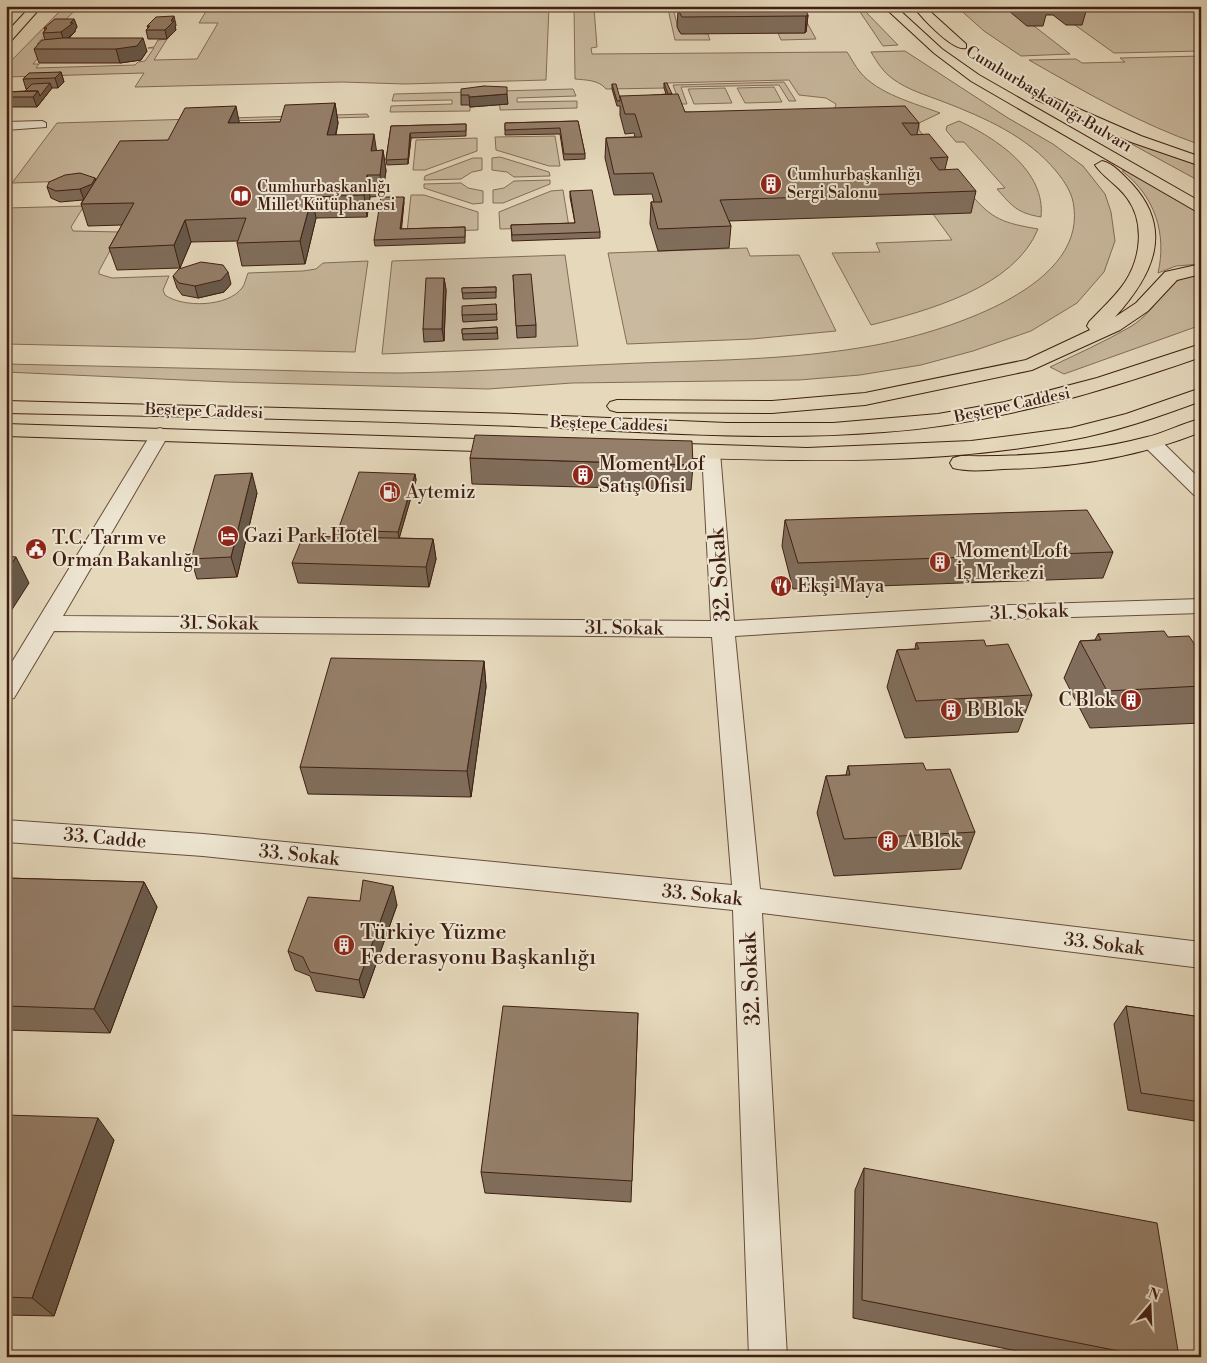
<svg xmlns="http://www.w3.org/2000/svg" width="1207" height="1363" font-family="'Libre Bodoni',serif">
<rect width="100%" height="100%" fill="#e5d8bb"/>
<filter id="stains"><feTurbulence type="fractalNoise" baseFrequency=".004" numOctaves="4"/><feColorMatrix values="0 0 0 0 .2 0 0 0 0 .09 0 0 0 0 .02 0 0 0 .5 -.17"/></filter>
<radialGradient id="worn" r=".72"><stop offset=".6" stop-color="#630" stop-opacity="0"/><stop offset="1" stop-color="#630" stop-opacity=".3"/></radialGradient>
<path fill="#c9b99e" stroke="#846c58" d="M209,6H549L546,80L405,84L342,82L135,87L144,73L6,77V66L62,9H76L57,29H51L37,44H50L33,64H39L36,68L135,65L138,62L145,61L154,48H148L154,47L158,40L167,39L154,60L197,59L218,23H199Z
M574,6H623L594,8L597,47L591,48L592,54L847,52C851,58 855,66 860,72C878,94 914,103 940,113L919,123V130L927,140L834,111L836,104L826,98L799,95L789,80L666,83L667,88L606,89C599,80 586,80 575,79Z
M856,6H860L898,45L883,46Z
M956,6H1003L1034,26L1070,54L1021,56L984,31Z
M1057,6H1201V51L1114,53L1075,25Z
M673,8L679,32L708,34L710,40H675L668,9Z
M793,8H799L816,39L781,40L778,33H804Z
M905,51L1008,118L1053,144L1083,166L1105,194L1111,212L1115,241L1104,272L1077,303L1031,331L973,351L921,365L860,375L799,380L572,383L488,389L228,382L6,372V364C93,366 179,368 266,370C310,371 355,373 400,373C472,372 545,367 617,364C703,360 791,361 876,345C938,333 1084,291 1074,208C1073,194 1065,182 1056,171C1027,136 985,118 944,102C926,95 908,90 893,79C883,72 877,62 871,52Z
M1201,56V145C1140,124 1085,92 1029,60L1076,59L1082,63L1125,62L1120,58Z
M784,82L796,101H789L779,85L681,87L687,104H680L673,85Z
M774,87L782,102L745,103L737,88Z
M725,88L732,103L694,104L688,89Z
M573,89L576,96L517,98V102L577,101V108L500,110L499,91Z
M470,92V111L390,112L391,106L452,104V100L392,101L394,94Z
M367,114L369,117L192,122L161,155L100,180L12,183L57,123Z
M959,121C996,138 1046,171 1041,217C1017,213 1012,206 997,189L1005,188L964,142H956L946,130L947,126Z
M1106,130L1201,166V182Z
M555,136L560,166H549L496,150L495,137Z
M477,138V151L425,170H413L416,140Z
M500,157L549,172L550,176L514,177L507,172L492,170V158Z
M473,158H482V170L472,172L461,179L424,180L425,176Z
M1128,170L1201,211V264L1176,266L1158,273C1167,234 1155,196 1122,171Z
M550,180V184L503,203H493V190L504,188L514,181Z
M461,183L468,188L483,191V203L473,204L424,188V184Z
M563,190L569,227L500,229L499,212L551,191Z
M970,193C992,220 1004,223 1038,229C1014,288 926,311 871,325L832,253L880,252L876,243L952,240L933,214Z
M411,195H424L478,212V230L407,232Z
M84,206L71,227L73,231L120,232L99,271V274L112,278L169,276L163,290L165,295C183,308 228,307 242,288C245,284 246,278 248,273L303,271L316,269L323,263L368,261L355,352L6,344V208Z
M747,248L750,256L799,255L836,331L752,339L627,344L608,253Z
M565,255L578,346L382,354L392,261Z
M1201,273V325L1064,374L1050,367C1077,354 1104,342 1130,327C1162,308 1160,278 1201,273Z"/>
<g fill="none" stroke-linecap="round" stroke-linejoin="round">
<g stroke="#684d3c" stroke-width="2">
<path id="street" d="M42,121L46,123V127L6,130V122Z
M160,428L167,430L169,434L63,616L711,621L702,452L704,448H718L720,452L734,621L1010,605L1201,599V613L1010,619L735,636L760,889L1201,942V968L762,913L787,1357H749L733,910L203,856L6,842V820L203,834L732,885L712,637L54,631L14,698L6,700V672L151,434L153,430Z
M1152,437L1159,439L1201,480V497L1194,495L1145,447L1143,443L1145,439Z"/>
</g>
<g stroke="#3f1f12" stroke-width="2">
<path id="primary" d="M31,6H42L10,42L6,43V33Z
M883,6H895L942,49L979,75L1201,202V214L971,81L934,53Z
M913,6H924L966,44V48C953,52 921,17 913,6Z
M1040,92L1141,136L1201,157V166L1131,142L1035,99L1034,96L1035,93Z
M1102,161C1113,163 1124,176 1132,184C1175,231 1152,276 1115,317L1136,303L1165,272L1201,264V274L1177,280L1148,311L1120,330L1032,370L865,405L772,413L617,412L610,410L607,406L610,402L617,400L772,401L865,393L1026,360L1090,330L1087,326L1089,322C1101,309 1115,297 1125,282C1141,258 1145,222 1127,198C1118,185 1103,177 1095,165Z
M1201,344V357C1098,393 993,424 884,432C761,442 638,431 515,426C345,420 176,416 6,413V401L515,414L727,423H833L938,414L1005,402L1097,378Z
M1201,388V401C1158,417 1115,432 1070,440C934,466 793,461 655,457L647,455L644,450L647,445L655,443L807,448L971,441L1071,428L1126,414Z
M1201,419V432C1138,457 1070,468 1003,469C986,470 969,472 953,468L950,463L953,458L961,456C1023,457 1086,453 1147,437C1165,433 1182,423 1201,419Z
M6,424L509,440L517,441L520,446L517,451L509,452L6,436Z"/>
</g>
<use href="#street" fill="#eee6d3" fill-rule="evenodd"/>
<use href="#primary" fill="#e5d8bb" fill-rule="evenodd"/>
</g>
<path fill="#806d5b" stroke="#3f1f12" d="M74,6H121L118,10L76,11Z
M144,6H188L187,8L145,9Z
M663,6H798L794,7L796,9L808,15L806,32L805,33L681,34L677,27L678,10H682V8Z
M1003,6H1085L1087,8L1082,25H1066L1053,15H1046L1043,26H1027Z
M74,19L77,27L75,30V32L69,38L147,51L141,60L120,63H39L34,49L45,40L43,33L45,30L44,28Z
M176,25L175,27L176,30L167,39H148L146,30L148,28L147,26Z
M61,72L64,82L58,88H52L37,107H6V92L25,91L27,89H26L23,79Z
M664,83L685,112L919,123L917,134L948,157L945,169L976,191L971,213L729,221L731,226L729,248L658,251L650,224L651,202H654L652,194L614,195L605,158L606,138L635,137L634,133L625,134L620,115V106H617L612,89V84L620,98L666,94L664,88Z
M484,86L508,104L470,107V105H461V95Z
M335,103L338,123L336,135L377,151L383,150L386,171L382,196L370,197L367,217L316,218L305,264L242,266L237,243L238,241L191,242L180,268L117,270L109,248L122,225L88,226L81,204L83,200L60,202L51,198L47,187L95,178L96,180L168,140L240,123L280,122Z
M578,121L585,154V159L564,160L560,134L505,135V123Z
M466,124V136L411,138L408,164L387,165L386,160L391,126Z
M570,191L600,232V238L512,241L511,225L575,223L570,197Z
M404,202L401,229L465,227V243L375,246L374,240Z
M513,275L536,325V337L517,338Z
M173,276L231,284L224,292L198,298L182,295L177,288Z
M444,278L446,290L444,341L424,342L423,329Z
M496,287V298L463,299L462,288Z
M496,304L497,320L463,322L462,315Z
M497,327L498,339L463,340L462,329Z
M470,458L693,465L691,490L472,484Z
M415,474L416,480L399,538L433,539L436,559L429,587L298,583L292,563L340,537L338,530Z
M257,493L237,577L197,579L191,559Z
M785,520L1113,552L1103,578L793,589L782,546Z
M1098,634L1168,637L1201,654V723L1090,728L1064,678L1080,641L1095,640Z
M916,643L986,646L1032,695L1018,732L905,738L887,687L897,650L915,649Z
M484,661L486,687L471,797L308,794L300,767Z
M848,766L926,770L975,832L961,869L834,876L817,813L826,776L846,775Z
M6,878L144,882L157,907L110,1033L6,1030Z
M360,901L397,905L364,998L316,991L310,976L295,970L288,951Z
M1126,1006L1201,1017V1122L1128,1110L1114,1024Z
M638,1013L631,1202L485,1193L481,1172Z
M6,1115L114,1140L54,1316L6,1315Z
M864,1168L1179,1357H1047L853,1318L855,1190Z"/>
<path fill="#68594a" stroke="#3f1f12" d="M808,15L806,32L805,33L806,16Z
M174,16L176,25L175,27L176,30L167,39L165,30Z
M74,19L77,27L75,30V32L64,41L61,32Z
M143,38L147,51L141,60L120,63L116,49Z
M61,72L64,82L58,88L55,78Z
M50,83L52,88L37,107L33,97L38,91Z
M507,94L508,104L470,107L469,97Z
M335,103L338,123L331,155L327,135Z
M236,106L240,126L228,123Z
M410,133L411,138L408,164V159Z
M374,134L377,154L371,151Z
M383,150L386,171L382,196L380,175Z
M367,175L370,197L367,217L364,195Z
M95,178L98,189L84,200L80,189Z
M312,197L316,218L305,264L300,241Z
M404,197V202L401,235L400,229Z
M185,220L191,242L180,268L174,245Z
M228,272L231,284L224,292L198,298L195,286Z
M444,278L446,290L444,341L442,329Z
M252,473L257,493L237,577L231,557Z
M415,474L416,480L399,539L398,532Z
M433,539L436,559L429,587L426,567Z
M16,557L29,583L6,619V572Z
M484,661L486,687L471,797L467,771Z
M144,882L157,907L110,1033L94,1009Z
M393,886L397,905L364,998L359,980Z
M98,1118L114,1140L54,1316L32,1298Z"/>
<path fill="#957f6a" stroke="#3f1f12" d="M686,6H794L796,9H805L808,15L806,16L682,17L678,10H688Z
M1028,6H1044L1047,9H1031Z
M1068,6H1085L1087,8H1071Z
M174,16L171,21H174L165,30H146L150,26H147L156,17Z
M55,19H74L70,23H73L61,32L43,33L47,28H44Z
M63,38H143L137,46L116,49H34L42,40Z
M61,72L55,78L23,79L29,73Z
M50,83L40,96L38,91H25L32,84Z
M664,83H667L672,94H668Z
M612,84H616L620,98V101H617Z
M484,86L507,87V94L469,97V95H461V89Z
M38,91L33,97H6V92Z
M678,94L685,112L905,106L919,123H902L911,135L929,134L948,157L930,158L939,170L958,169L976,191L720,200L731,226L658,229L651,202H662L653,173L614,174L606,138L642,137L635,114H625L620,96Z
M335,103L327,135L374,134L371,151L383,150L380,175H367L364,195L312,197L300,241L237,243L246,218L185,220L174,245L109,248L134,203L81,204L120,141L168,140L185,108L236,106L228,123L280,122L285,105Z
M578,121L585,154H564L560,128L505,130V123Z
M466,124V131L410,133L408,159L386,160L391,126Z
M80,173L95,178L92,184L80,189L56,191L47,187L49,182L65,175Z
M592,190L600,232L512,235L511,225L575,223L570,191Z
M381,197H404L400,229L465,227V237L374,240Z
M201,262L223,265L228,272L221,280L195,286L179,283L173,276L179,269Z
M531,274L536,325L516,326L513,275Z
M426,278H444L442,329H423Z
M496,287V292L462,293V288Z
M496,304L497,314L462,315V306Z
M497,327V333L462,334V329Z
M475,435L692,441L693,465L470,458Z
M359,472L415,474L398,532L338,530Z
M252,473L231,557L191,559L215,475Z
M1087,510L1113,552L798,563L785,520Z
M303,536L433,539L426,567L292,563Z
M6,556L16,557L6,572Z
M1164,631L1168,637L1189,636L1201,654V686L1107,691L1080,641L1101,640L1098,634Z
M984,640L986,646L1008,644L1032,695L916,701L897,650L919,649L916,643Z
M331,658L484,661L467,771L300,767Z
M923,763L926,770L950,769L975,832L844,839L826,776L850,775L848,766Z
M6,878L144,882L94,1009L6,1006Z
M363,880L393,886L359,980L310,972L303,957L288,951L308,897L360,901Z
M503,1006L638,1013L632,1181L481,1172Z
M1126,1006L1201,1017V1102L1141,1093Z
M6,1115L98,1118L32,1298L6,1297Z
M864,1168L1157,1223L1179,1357H1149L862,1300Z"/>
<defs>
<g id="building-disc" transform="scale(1.125)"><circle r="9.5" fill="#8f2418" stroke="#eee6d3"/><path d="M-4-6H4V6H1V3H-1V6H-4ZM-2.5-4.3h1.7v1.8h-1.7ZM.8-4.3h1.7v1.8H.8ZM-2.5-1h1.7V.8h-1.7ZM.8-1h1.7V.8H.8Z" fill="#fff"/></g>
<g id="library-disc" transform="scale(1.125)"><circle r="9.5" fill="#8f2418" stroke="#eee6d3"/><path d="M-6-4Q-3-5.5-.7-3.5V5Q-3 3-6 4ZM6-4Q3-5.5 .7-3.5V5Q3 3 6 4Z" fill="#fff"/></g>
<g id="fuel-disc" transform="scale(1.125)"><circle r="9.5" fill="#8f2418" stroke="#eee6d3"/><path d="M-5.5-6h7V0h2V4h1.3V-2.5L3-4.5l.8-.8L6-3V5H2.5V1h-1V6h-7ZM-4.2-4.7v3.2H.2V-4.7Z" fill="#fff"/></g>
<g id="hotel-disc" transform="scale(1.125)"><circle r="9.5" fill="#8f2418" stroke="#eee6d3"/><path d="M-6-4.5h1.5V1H6V5H4.5V3h-9V5H-6ZM-4 0a1.8 1.8 0 1 1 3.6 0ZM.5 0V-2.5h3Q6-2.5 6 0Z" fill="#fff"/></g>
<g id="civic-disc" transform="scale(1.125)"><circle r="9.5" fill="#8f2418" stroke="#eee6d3"/><path d="M-.6-6.5H3V-4.5H.6V-3L4-1V1h2V6H-6V1h2V-1L-.6-3ZM-1.2 2.5V6h2.4V2.5Z" fill="#fff"/></g>
<g id="restaurant-disc" transform="scale(1.125)"><circle r="9.5" fill="#8f2418" stroke="#eee6d3"/><path d="M-5-6h1v4h1v-4h1v4h1v-4h1v5L-1.5 .5V6h-2V.5L-5-1ZM5-6V6H3V1.5H1.5Q1.5-4 5-6Z" fill="#fff"/></g>
</defs>
<g fill-rule="evenodd">
<use href="#building-disc" x="771" y="184"/>
<use href="#library-disc" x="241" y="196"/>
<use href="#building-disc" x="583" y="475"/>
<use href="#fuel-disc" x="390" y="492"/>
<use href="#hotel-disc" x="228" y="536"/>
<use href="#civic-disc" x="36" y="549"/>
<use href="#building-disc" x="940" y="562"/>
<use href="#restaurant-disc" x="781" y="586"/>
<use href="#building-disc" x="1131" y="700"/>
<use href="#building-disc" x="951" y="710"/>
<use href="#building-disc" x="888" y="841"/>
<use href="#building-disc" x="344" y="945"/>
</g>
<g text-anchor="middle" dominant-baseline="central" stroke-width="4" stroke-linejoin="round" paint-order="stroke">
<g font-size="16" fill="#3f1f12" stroke="#eee6d3">
<text transform="translate(1049 99) rotate(31)">Cumhurbaşkanlığı Bulvarı</text>
<text transform="translate(1012 405) rotate(-12)">Beştepe Caddesi</text>
<text transform="translate(204 411) rotate(2)">Beştepe Caddesi</text>
<text transform="translate(609 424) rotate(2)">Beştepe Caddesi</text>
</g>
<g font-size="16" fill="#3f1f12" stroke="#eee6d3" text-anchor="start">
<text x="787" y="175">Cumhurbaşkanlığı<tspan x="787" dy="18">Sergi Salonu</tspan></text>
<text x="257" y="187">Cumhurbaşkanlığı<tspan x="257" dy="18">Millet Kütüphanesi</tspan></text>
</g>
<g font-size="19" fill="#3f1f12" stroke="#eee6d3" text-anchor="start">
<text x="599" y="464">Moment Lof<tspan x="599" dy="22">Satış Ofisi</tspan></text>
<text x="406" y="492">Aytemiz</text>
<text x="244" y="536">Gazi Park Hotel</text>
<text x="52" y="538">T.C. Tarım ve<tspan x="52" dy="22">Orman Bakanlığı</tspan></text>
<text x="956" y="551">Moment Loft<tspan x="956" dy="22">İş Merkezi</tspan></text>
<text x="797" y="586">Ekşi Maya</text>
<text x="1115" y="700" text-anchor="end">C Blok</text>
<text x="967" y="710">B Blok</text>
<text x="904" y="841">A Blok</text>
</g>
<g font-size="19" fill="#3f1f12" stroke="#eee6d3">
<text transform="translate(1029 612) rotate(-2)">31. Sokak</text>
<text transform="translate(219 623) rotate(1)">31. Sokak</text>
<text transform="translate(624 628) rotate(1)">31. Sokak</text>
<text transform="translate(105 838) rotate(5)">33. Cadde</text>
<text transform="translate(299 855) rotate(6)">33. Sokak</text>
<text transform="translate(702 895) rotate(6)">33. Sokak</text>
<text transform="translate(1104 944) rotate(7)">33. Sokak</text>
</g>
<g font-size="22" fill="#3f1f12" stroke="#eee6d3">
<text transform="translate(720 575) rotate(-94)">32. Sokak</text>
<text transform="translate(751 979) rotate(-93)">32. Sokak</text>
</g>
<g font-size="22" fill="#3f1f12" stroke="#eee6d3" text-anchor="start">
<text x="360" y="932">Türkiye Yüzme<tspan x="360" dy="25">Federasyonu Başkanlığı</tspan></text>
</g>
</g>
<rect width="1207" height="1363" fill="none" stroke="#e5d8bb" stroke-width="25"/>
<rect x="8" y="8" width="1192" height="1348" fill="none" stroke="#3f1f12" stroke-width="2.5"/>
<rect x="12" y="12" width="1182" height="1338" fill="none" stroke="#3f1f12"/>
<g transform="translate(1150 1306) rotate(19)" stroke="#eee6d3" stroke-width="4" paint-order="stroke">
<path d="M0-4L9 19L0 12L-9 19Z" fill="#3f1f12"/>
<text y="-8" font-size="14" font-weight="bold" text-anchor="middle" fill="#3f1f12">N</text>
</g>
<rect width="100%" height="100%" filter="url(#stains)"/>
<rect width="100%" height="100%" fill="url(#worn)"/>
</svg>
